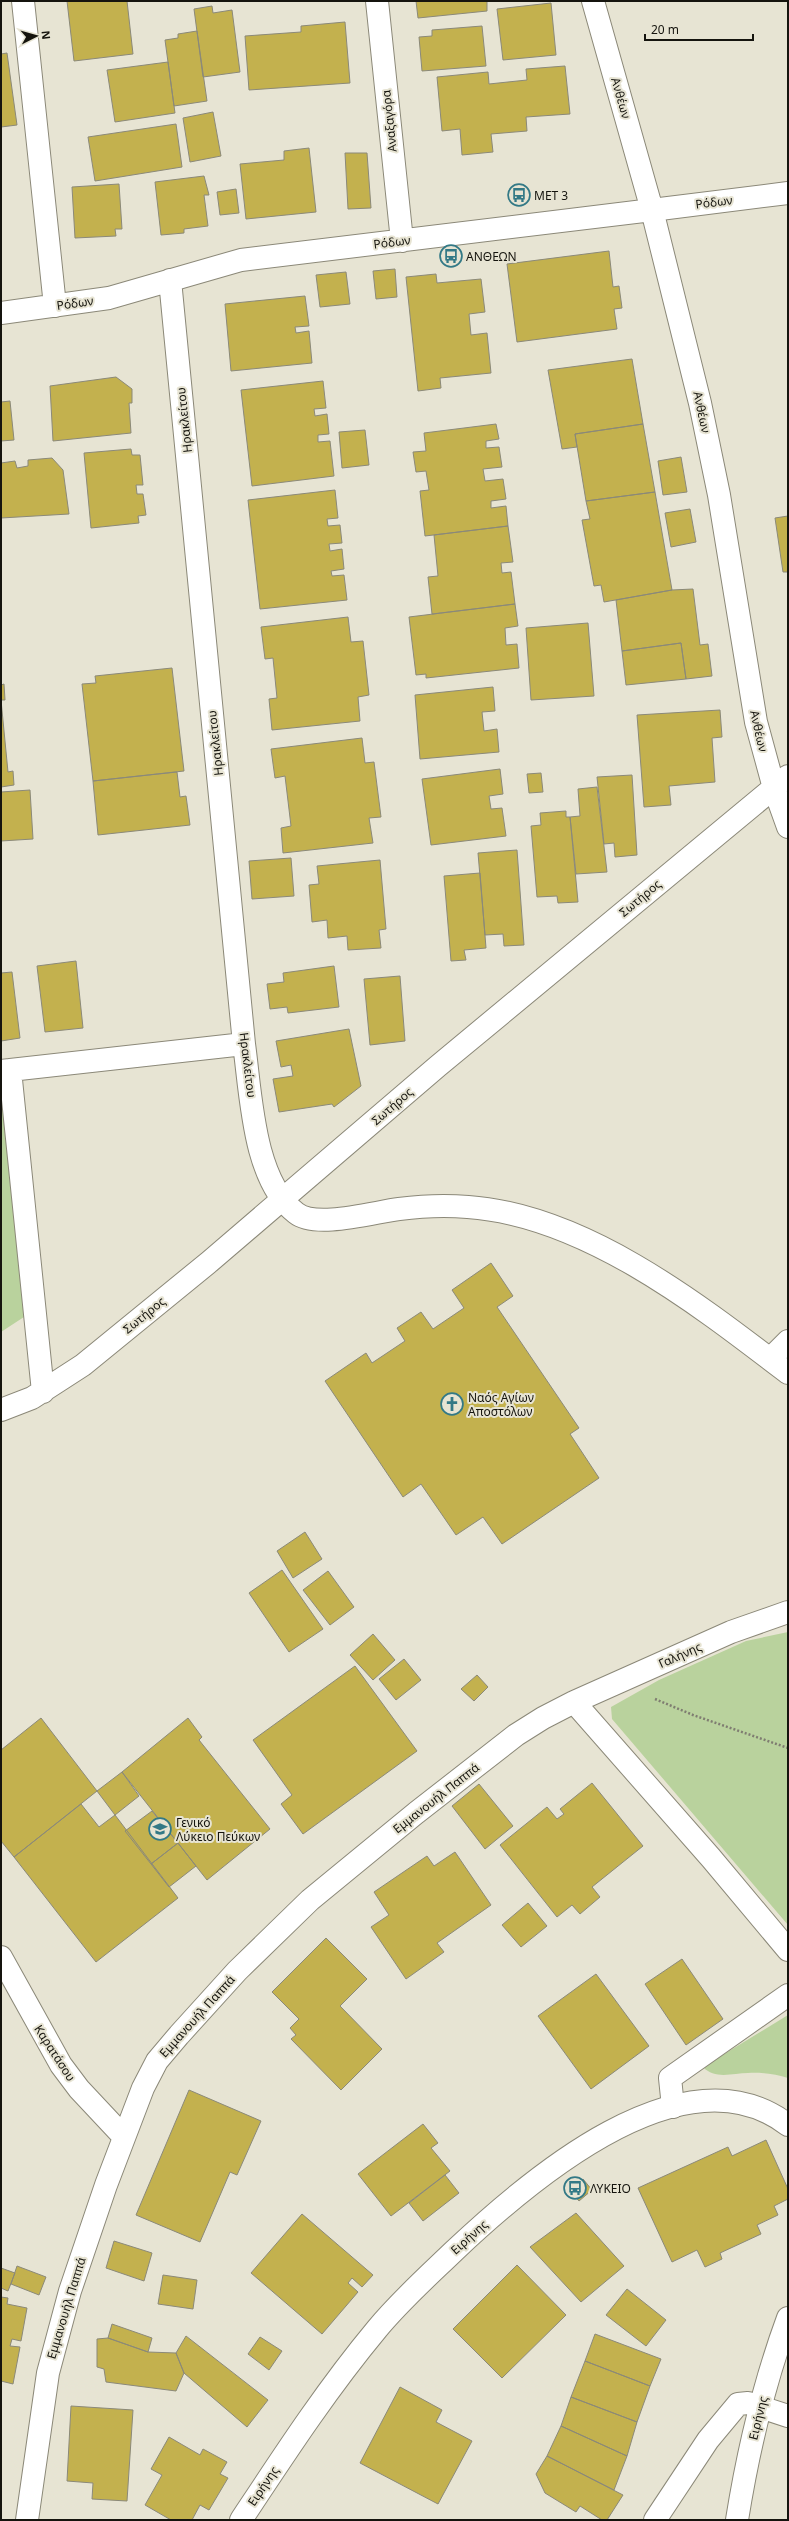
<svg xmlns="http://www.w3.org/2000/svg" width="789" height="2521" font-family="'Noto Sans',sans-serif">
<rect width="100%" height="100%" fill="#e7e4d3"/>
<path fill="#b9d29d" d="M1,1090H5L27,1315L1,1332Z
M788,1632V1925L612,1719L611,1707L659,1680L746,1641Z
M788,2015V2078C776,2074 760,2072 748,2073C733,2073 715,2080 703,2067Z"/>
<path fill="#c3b14e" stroke="#8b8979" d="M67,1H127L133,54L74,61Z
M416,1H487V11L418,18Z
M551,3L556,55L503,60L497,9Z
M212,6L213,13L232,10L240,72L203,77L194,9Z
M345,22L350,83L249,90L245,36L301,32V26Z
M482,26L486,66L422,71L419,37L432,36V30Z
M197,31L207,101L174,106L165,40L178,38V34Z
M7,53L17,125L1,127V54Z
M168,62L175,113L115,122L107,70Z
M565,66L570,114L526,117L527,131L491,134L493,152L462,155L460,129L442,131L437,77L488,72L489,84L527,80L526,69Z
M213,112L221,156L190,162L183,118Z
M176,124L182,167L95,181L88,137Z
M309,148L316,212L246,219L240,164L284,160V151Z
M345,153H367L371,208L348,209Z
M204,176L209,195H204L208,226L184,229V233L161,235L155,182Z
M119,184L122,229H115L116,236L75,238L72,187Z
M236,189L239,213L220,215L217,192Z
M609,251L613,287L619,286L622,308L614,309L617,329L517,342L507,264Z
M395,269L397,297L376,299L373,271Z
M346,272L350,304L320,307L316,275Z
M436,274L437,283L481,279L485,312L469,314L471,335L487,333L491,373L440,378L441,388L418,391L406,277Z
M305,296L309,326L295,327L296,333L309,331L312,363L231,371L225,304Z
M632,359L643,424L575,434L577,447L562,449L548,370Z
M116,377L132,389V403H129L131,433L53,441L50,386Z
M323,381L326,408L314,409L315,416L327,414L329,434L318,435V442L330,441L334,476L252,486L241,390Z
M10,401L14,440L1,441V402Z
M496,424L499,439L486,441V448L499,447L502,467L483,469L485,481L503,479L506,499L491,501V508L506,506L508,526L425,536L420,491L429,490L426,471L416,472L413,452L426,451L424,433Z
M643,424L655,492L586,501L575,434Z
M365,430L369,465L342,468L339,432Z
M131,449L132,455H140L143,485H136L137,494H143L146,515L138,516L139,523L91,528L84,453Z
M681,457L687,492L663,495L658,461Z
M52,458L63,470L69,514L1,518V463L15,461L17,468L28,466V460Z
M335,490L338,518L327,519L328,526L340,525L342,543L329,544L330,551L342,549L344,569L331,571L332,576L344,575L347,600L260,609L248,500Z
M655,492L672,590L604,602L601,585L594,586L582,520L590,519L586,501Z
M690,509L696,542L671,547L665,513Z
M788,516V574V572H783L775,518Z
M508,526L513,562L501,563L502,573L511,572L515,604L432,614L428,577L438,576L434,535Z
M693,589L700,645L708,644L712,676L686,679L681,643L622,651L616,600L672,590Z
M515,604L518,626L505,628L506,645L517,644L519,668L426,678V674L416,675L409,617Z
M348,617L351,642L363,641L369,695L358,697L360,721L272,730L269,699L277,698L273,658L265,659L261,627Z
M588,623L594,696L531,700L526,628Z
M681,643L686,679L626,685L622,651Z
M172,668L184,771L93,781L82,684L96,683L95,676Z
M4,684L5,700H1L8,772L13,771L14,785L1,787V685Z
M493,687L495,711L482,712L484,731L497,729L499,752L420,759L415,695Z
M720,710L722,737L712,738L715,782L669,786L671,805L644,807L637,715Z
M362,738L365,763L374,762L381,817L369,818L373,843L283,853L281,828L291,826L285,776L275,778L271,749Z
M500,769L503,794L489,796L491,809L502,808L506,836L431,845L422,779Z
M177,772L180,797L186,796L190,825L98,835L93,781Z
M541,773L543,792L529,793L527,774Z
M632,775L637,855L615,857L614,843L604,844L597,777Z
M597,787L607,872L576,874L570,817L580,816L578,789Z
M30,790L33,839L1,841V792Z
M566,811V817H570L578,902L558,903L557,896L537,897L531,826L541,825L540,813Z
M517,850L524,945L504,946L503,934L485,935L478,853Z
M291,858L294,896L252,899L249,861Z
M380,860L386,929L379,930L381,948L348,950L347,936L328,938L327,920L312,922L309,885L319,884L317,866Z
M480,873L486,948L464,950L466,960L451,961L444,876Z
M76,961L83,1028L45,1032L37,966Z
M334,966L339,1007L288,1013L287,1007L270,1009L267,984L284,982L283,973Z
M12,972L20,1038L1,1041V973Z
M400,976L405,1041L370,1045L364,979Z
M349,1029L361,1086L334,1107L332,1104L279,1112L273,1079L293,1076L291,1065L281,1067L276,1041Z
M491,1263L513,1296L497,1307L579,1428L570,1434L599,1478L502,1544L483,1517L456,1535L421,1484L403,1497L325,1381L366,1353L372,1363L405,1341L397,1328L421,1312L433,1329L464,1308L452,1290Z
M305,1532L322,1559L293,1578L277,1551Z
M282,1570L323,1629L289,1652L249,1593Z
M328,1571L354,1607L330,1625L303,1590Z
M373,1634L395,1660L373,1680L350,1655Z
M404,1659L421,1680L396,1700L379,1679Z
M355,1666L417,1751L303,1834L281,1804L292,1795L253,1740Z
M477,1675L488,1687L474,1701L461,1689Z
M41,1718L97,1791L14,1857L1,1841V1750Z
M188,1718L202,1737L199,1740L270,1829L207,1880L122,1772Z
M122,1772L139,1796L115,1815L97,1791Z
M592,1783L643,1846L592,1887L600,1897L580,1914L572,1905L557,1917L500,1845L547,1807L557,1819L564,1814L560,1809Z
M479,1784L513,1826L485,1849L452,1806Z
M81,1804L99,1827L115,1815L178,1898L96,1962L14,1857Z
M152,1811L178,1843L151,1864L125,1831Z
M178,1843L196,1866L169,1887L151,1864Z
M455,1852L491,1905L437,1943L444,1952L406,1979L371,1927L389,1915L374,1892L427,1856L434,1866Z
M528,1903L547,1926L521,1947L502,1925Z
M326,1938L367,1979L340,2006L382,2049L341,2090L291,2039L296,2035L290,2028L299,2019L272,1992Z
M682,1959L723,2019L686,2045L645,1984Z
M596,1974L649,2046L591,2089L538,2016Z
M189,2090L261,2121L237,2175L230,2172L200,2242L136,2215Z
M423,2124L438,2143L431,2148L450,2171L391,2216L358,2174Z
M766,2140L788,2189V2199L774,2206L778,2215L757,2225L761,2234L720,2253L722,2259L705,2267L697,2250L672,2262L638,2188L728,2147L732,2156Z
M445,2175L459,2193L423,2221L409,2203Z
M583,2179L592,2190L579,2201L570,2190Z
M576,2213L624,2266L581,2302L530,2247Z
M302,2214L373,2275L362,2287L352,2278L348,2283L358,2292L322,2334L251,2273Z
M114,2241L152,2253L144,2281L106,2268Z
M517,2265L566,2315L502,2378L453,2329Z
M17,2266L46,2277L39,2295L11,2284Z
M1,2268L15,2273L8,2291L1,2288Z
M163,2275L197,2280L193,2309L158,2304Z
M627,2289L666,2320L646,2346L606,2315Z
M1,2297L8,2298L7,2304L27,2308L21,2341L12,2339L10,2346L20,2347L13,2384L1,2381Z
M112,2324L152,2338L148,2352L108,2338Z
M595,2334L661,2359L650,2386L585,2361Z
M186,2336L268,2400L247,2427L184,2373L176,2353Z
M260,2337L282,2351L269,2370L248,2354Z
M108,2338L148,2352L176,2353L184,2373L176,2391L106,2382L104,2369L97,2367V2339Z
M585,2361L650,2386L637,2422L571,2397Z
M400,2387L442,2410L436,2422L472,2441L438,2504L360,2463Z
M571,2397L637,2422L627,2456L561,2426Z
M71,2406L133,2410L127,2501L92,2499L93,2483L67,2481Z
M561,2426L627,2456L614,2490L547,2456Z
M169,2437L200,2455L203,2449L227,2462L220,2474L228,2478L209,2510L200,2505L192,2520H171L145,2505L162,2475L151,2469Z
M547,2456L623,2495L607,2520H602L580,2506L576,2512L545,2493L536,2474Z"/>
<g fill="none" stroke-linecap="round" stroke-linejoin="round">
<g stroke="#8b8878" stroke-width="24">
<path id="street" d="M23,1L55,306
M377,1L402,241
M170,280L244,1044C251,1094 253,1180 296,1213C316,1229 374,1212 399,1209C422,1206 445,1205 468,1207C584,1215 698,1304 788,1373
M1,313L109,298L241,260L652,210L700,403L719,495L756,722L774,788L788,827
M10,1070L43,1392
M1,1071L244,1044
M770,1359L788,1341
M1,1410L32,1398L83,1365L208,1263L438,1066L788,776
M574,1702L711,1858L788,1950
M1,1957L61,2065L79,2089L124,2137
M673,2107L670,2078L788,1995
M27,2520L48,2373L70,2291L106,2185L143,2088L157,2061L179,2035L237,1971L310,1900L416,1813L516,1735L543,1718L574,1702L731,1632L788,1612
M655,2520L708,2440L738,2404L748,2403L788,2416"/>
</g>
<g stroke="#8b8878" stroke-width="24">
<path id="secondary" d="M593,1L652,210L788,193
M241,2520C284,2455 327,2389 377,2329C400,2301 428,2276 454,2251C527,2182 684,2045 788,2125
M737,2520C748,2451 764,2383 788,2318"/>
</g>
<path stroke="#7f7d71" stroke-width="2.5" stroke-dasharray="2 2" stroke-linecap="butt" d="M655,1699L693,1715L788,1748"/>
<use href="#street" stroke="#fff" stroke-width="22"/>
<use href="#secondary" stroke="#fff" stroke-width="22"/>
</g>
<defs>
<g id="bus-ring" transform="scale(1.15)"><circle r="9.5" fill="#e7e4d3" stroke="#337986" stroke-width="1.5"/><path d="M-5-6H5V4H4V6H2V4H-2V6H-4V4H-5ZM-3.5-4V0h7V-4ZM-3.5 1.2v1.5H-2V1.2ZM2 1.2v1.5H3.5V1.2Z" fill="#337986"/></g>
<g id="church-ring" transform="scale(1.15)"><circle r="9.5" fill="#e7e4d3" stroke="#337986" stroke-width="1.5"/><path d="M-1.2-6h2.4v3.5h3.3v2.4h-3.3V6h-2.4V-.1h-3.3v-2.4h3.3Z" fill="#337986"/></g>
<g id="school-ring" transform="scale(1.15)"><circle r="9.5" fill="#e7e4d3" stroke="#337986" stroke-width="1.5"/><path d="M0-5L7-2L0 1L-7-2ZM-4 1L0 2.5L4 1V4Q0 6-4 4Z" fill="#337986"/></g>
</defs>
<g fill-rule="evenodd">
<use href="#bus-ring" x="519" y="195"/>
<use href="#bus-ring" x="451" y="256"/>
<use href="#church-ring" x="452" y="1404"/>
<use href="#school-ring" x="160" y="1829"/>
<use href="#bus-ring" x="575" y="2188"/>
</g>
<g text-anchor="middle" dominant-baseline="central" stroke-width="4" stroke-linejoin="round" paint-order="stroke">
<g font-size="12" fill="#15140e" stroke="#e7e4d3">
<text transform="translate(621 98) rotate(74)">Ανθέων</text>
<text transform="translate(389 121) rotate(-96)">Αναξαγόρα</text>
<text transform="translate(714 202) rotate(-7)">Ρόδων</text>
<text transform="translate(392 242) rotate(-7)">Ρόδων</text>
<text transform="translate(75 303) rotate(-8)">Ρόδων</text>
<text transform="translate(702 412) rotate(78)">Ανθέων</text>
<text transform="translate(184 420) rotate(-96)">Ηρακλείτου</text>
<text transform="translate(759 731) rotate(77)">Ανθέων</text>
<text transform="translate(215 743) rotate(-96)">Ηρακλείτου</text>
<text transform="translate(640 898) rotate(-40)">Σωτήρος</text>
<text transform="translate(248 1065) rotate(83)">Ηρακλείτου</text>
<text transform="translate(392 1106) rotate(-41)">Σωτήρος</text>
<text transform="translate(144 1315) rotate(-39)">Σωτήρος</text>
<text transform="translate(680 1655) rotate(-24)">Γαλήνης</text>
<text transform="translate(436 1798) rotate(-38)">Εμμανουήλ Παππά</text>
<text transform="translate(197 2016) rotate(-48)">Εμμανουήλ Παππά</text>
<text transform="translate(55 2053) rotate(57)">Καρατάσου</text>
<text transform="translate(469 2237) rotate(-42)">Ειρήνης</text>
<text transform="translate(66 2308) rotate(-73)">Εμμανουήλ Παππά</text>
<text transform="translate(758 2418) rotate(-76)">Ειρήνης</text>
<text transform="translate(263 2486) rotate(-56)">Ειρήνης</text>
</g>
<g font-size="12" fill="#15140e" stroke="#e7e4d3" text-anchor="start">
<text x="534" y="195">ΜΕΤ 3</text>
<text x="466" y="256">ΑΝΘΕΩΝ</text>
<text x="468" y="1397">Ναός Αγίων<tspan x="468" dy="14">Αποστόλων</tspan></text>
<text x="176" y="1822">Γενικό<tspan x="176" dy="14">Λύκειο Πεύκων</tspan></text>
<text x="590" y="2188">ΛΥΚΕΙΟ</text>
</g>
</g>
<rect width="789" height="2521" fill="none" stroke="#15140e" stroke-width="4"/>
<g transform="translate(36 36) rotate(84)" stroke="#e7e4d3" stroke-width="3" paint-order="stroke">
<path d="M0-3L7 15L0 10L-7 15Z" fill="#15140e"/>
<text y="-6" font-size="11" font-weight="bold" text-anchor="middle" fill="#15140e">N</text>
</g>
<path d="M645 34v6h108v-6" fill="none" stroke="#15140e" stroke-width="2"/>
<text x="651" y="34" font-size="12" fill="#15140e" stroke="#e7e4d3" stroke-width="3" paint-order="stroke">20 m</text>
</svg>
